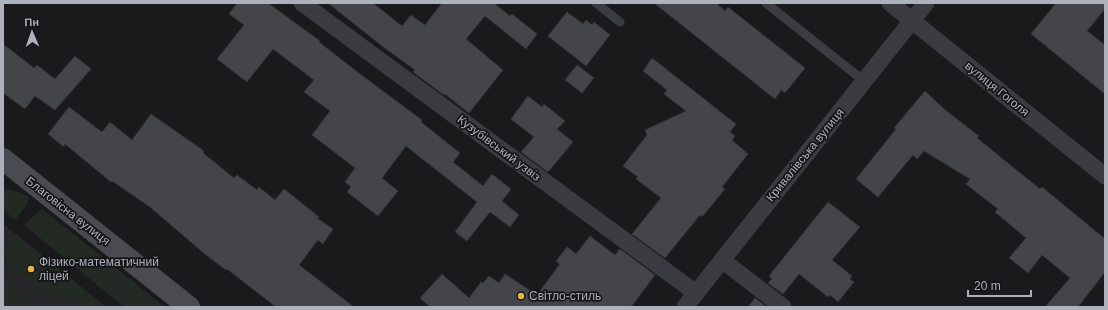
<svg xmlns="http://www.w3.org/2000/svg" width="1108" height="310" font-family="Arial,sans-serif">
<rect width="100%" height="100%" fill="#1a1a1c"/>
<path fill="#262629" d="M3,224L17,235L106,307H3Z"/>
<path fill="#222a23" d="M3,188L22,193L29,198L26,206L15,220L3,210Z
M42,209L165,307H124L24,225Z
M17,235L101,303L98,307H79L70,301L42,291L12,269L7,262L5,253L8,246Z
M3,280L37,307H3Z"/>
<path fill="#444549" stroke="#343438" d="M237,3H268L320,41L319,42L360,74L422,120L421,122L460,153L453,162L483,186L492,174L511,189L502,201L519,215L510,227L490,212L467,241L455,232L477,202L406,146L382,178L398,191L378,216L347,192L351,187L345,182L355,168L312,135L330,111L304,92L314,80L273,49L247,82L217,59L244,25L229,14Z
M328,3H373L402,26L411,15L425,25L442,3H496L495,4L510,16L512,14L537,34L526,49L485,16L466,39L503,70L469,113L445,94L444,95L413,72L415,70L382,46Z
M654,3H716L725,11L728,7L805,68L785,93L781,90L775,99Z
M1056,3H1105V9L1087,31L1105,45V94L1031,34Z
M567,12L583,24L586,20L592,25L594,22L610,35L586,66L548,36Z
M3,44L34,68L37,65L55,79L75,56L91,69L55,110L35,96L25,109L3,93Z
M652,58L736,124L730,132L735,136L732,140L748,154L722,187L725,189L702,217L700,215L665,258L632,234L661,198L636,179L638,177L623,166L647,135L645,130L686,111L664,94L667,90L643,71Z
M577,65L594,78L582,93L565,80Z
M925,91L944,109L979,136L977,138L1040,189L1042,187L1105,239V272L1078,307H1045L1070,278L1042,255L1028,273L1009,258L1026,238L995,212L998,209L966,184L970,179L924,151L917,159L913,155L878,197L856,179L896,129L894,128Z
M528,96L542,107L544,104L565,121L557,129L573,142L548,172L521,152L534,137L511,119Z
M69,107L102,132L110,122L132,140L151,114L204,151L203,153L234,178L237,175L257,190L259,187L275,200L284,189L319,217L317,218L333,229L323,244L318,240L299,265L354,307H276L227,269L226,270L206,255L150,207L112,181L111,182L65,144L64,147L48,134Z
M828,202L860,227L832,260L852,276L850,279L854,282L838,302L830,295L828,297L799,274L783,294L768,283L772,279L769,276Z
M590,236L615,255L620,249L655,275L631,307H430L420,298L442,274L469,298L481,282L483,283L489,276L499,283L505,274L537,295L560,264L556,261L567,247L576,254Z
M755,298L767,307H748Z"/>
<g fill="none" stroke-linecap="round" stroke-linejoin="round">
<path stroke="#3b3c41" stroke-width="9" d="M596,3L620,22
M766,3L864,81"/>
<path stroke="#3b3c41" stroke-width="17" d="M302,3L696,293
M890,3L1105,176
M722,260L783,307
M685,307L926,3"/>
<path stroke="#494b51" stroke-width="22" d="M3,159L189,307"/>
</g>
<g fill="#e8b246" stroke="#151517" stroke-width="1.5">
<circle cx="31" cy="269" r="4"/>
<circle cx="521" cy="296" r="4"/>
</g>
<g text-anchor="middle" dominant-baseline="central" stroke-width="3.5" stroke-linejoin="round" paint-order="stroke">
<g font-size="12" fill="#adb1bb" stroke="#151517">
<text transform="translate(997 89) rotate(39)">вулиця Гоголя</text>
<text transform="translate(499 148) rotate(37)">Кузубівський узвіз</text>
<text transform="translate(805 155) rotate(-51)">Кривалівська вулиця</text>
<text transform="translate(68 211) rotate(38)">Благовісна вулиця</text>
</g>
<g font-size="12" fill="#adb1bb" stroke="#151517" text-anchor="start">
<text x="39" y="262">Фізико-математичний<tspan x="39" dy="14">ліцей</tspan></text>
<text x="529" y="296">Світло-стиль</text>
</g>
</g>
<rect width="1108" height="310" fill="none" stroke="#adb1bb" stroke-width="8"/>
<g transform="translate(32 32) rotate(358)" stroke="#151517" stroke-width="3" paint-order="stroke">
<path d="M0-3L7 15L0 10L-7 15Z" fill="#adb1bb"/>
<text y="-6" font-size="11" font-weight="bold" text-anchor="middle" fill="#adb1bb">Пн</text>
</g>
<path d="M968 290v6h63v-6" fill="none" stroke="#adb1bb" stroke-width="2"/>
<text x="974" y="290" font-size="12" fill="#adb1bb" stroke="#151517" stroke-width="3" paint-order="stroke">20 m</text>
</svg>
